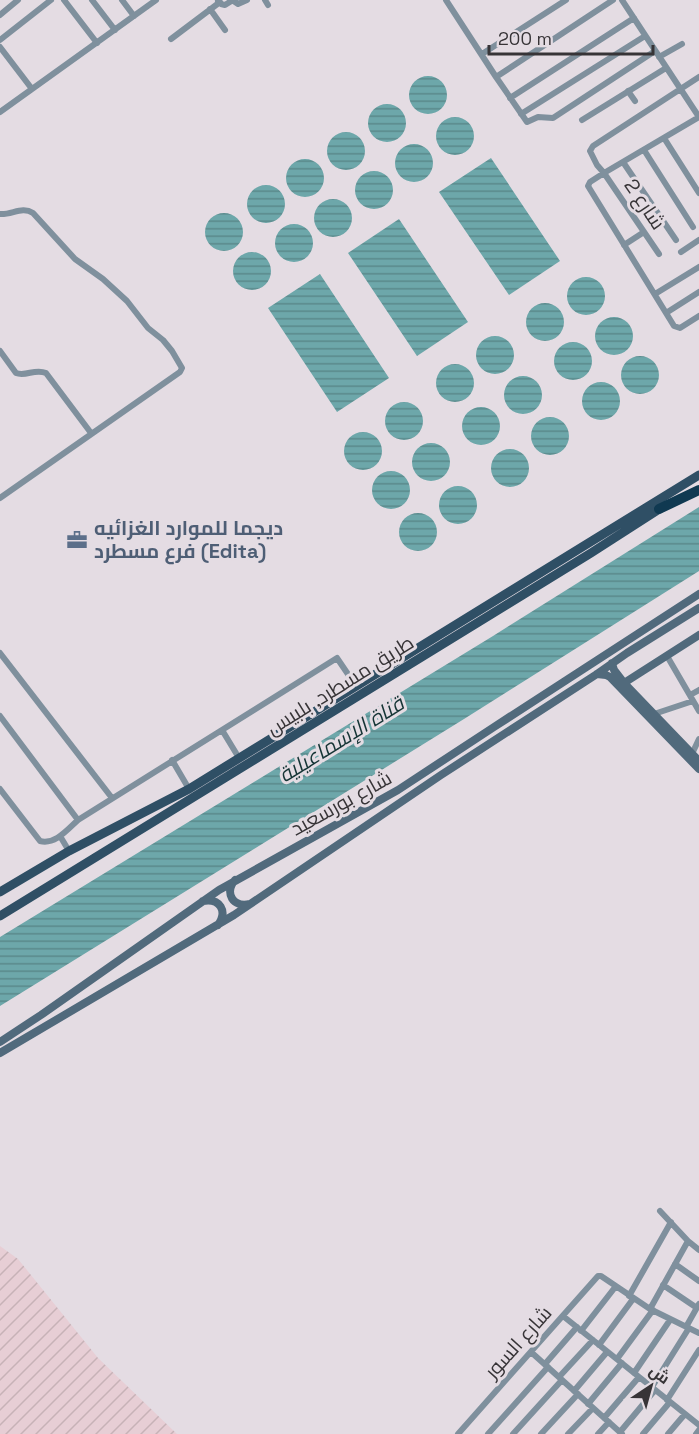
<svg xmlns="http://www.w3.org/2000/svg" width="699" height="1434" font-family="'Space Grotesk',Cairo,sans-serif">
<defs>
<pattern id="industrial-furrows" width="10" height="10" patternUnits="userSpaceOnUse" patternTransform="scale(1.5)"><rect width="10" height="10" fill="#e7ced5"/><path d="M-1 1l2-2M0 10L10 0M9 11l2-2" fill="none" stroke="#c7b2b7"/></pattern>
<pattern id="water-rules" width="6" height="5" patternUnits="userSpaceOnUse" patternTransform="scale(1.5)"><rect width="6" height="5" fill="#6da7aa"/><path d="M0 2.5h6" fill="none" stroke="#5a898b"/></pattern>
</defs>
<rect width="100%" height="100%" fill="#e4dce3"/>
<path fill="url(#industrial-furrows)" d="M0,1246L18,1259L98,1358L177,1434H0Z"/>
<path fill="url(#water-rules)" d="M409 95a19 19 0 1 1 38 0a19 19 0 1 1-38 0Z
M368 123a19 19 0 1 1 38 0a19 19 0 1 1-38 0Z
M436 136a19 19 0 1 1 38 0a19 19 0 1 1-38 0Z
M327 151a19 19 0 1 1 38 0a19 19 0 1 1-38 0Z
M395 163a19 19 0 1 1 38 0a19 19 0 1 1-38 0Z
M491,158L560,261L509,295L439,192Z
M286 178a19 19 0 1 1 38 0a19 19 0 1 1-38 0Z
M355 190a19 19 0 1 1 38 0a19 19 0 1 1-38 0Z
M247 204a19 19 0 1 1 38 0a19 19 0 1 1-38 0Z
M314 218a19 19 0 1 1 38 0a19 19 0 1 1-38 0Z
M205 232a19 19 0 1 1 38 0a19 19 0 1 1-38 0Z
M399,219L468,322L417,356L348,253Z
M275 243a19 19 0 1 1 38 0a19 19 0 1 1-38 0Z
M233 271a19 19 0 1 1 38 0a19 19 0 1 1-38 0Z
M320,274L389,378L337,412L268,308Z
M567 296a19 19 0 1 1 38 0a19 19 0 1 1-38 0Z
M526 322a19 19 0 1 1 38 0a19 19 0 1 1-38 0Z
M595 336a19 19 0 1 1 38 0a19 19 0 1 1-38 0Z
M476 355a19 19 0 1 1 38 0a19 19 0 1 1-38 0Z
M554 361a19 19 0 1 1 38 0a19 19 0 1 1-38 0Z
M621 375a19 19 0 1 1 38 0a19 19 0 1 1-38 0Z
M436 383a19 19 0 1 1 38 0a19 19 0 1 1-38 0Z
M504 395a19 19 0 1 1 38 0a19 19 0 1 1-38 0Z
M582 401a19 19 0 1 1 38 0a19 19 0 1 1-38 0Z
M385 421a19 19 0 1 1 38 0a19 19 0 1 1-38 0Z
M462 426a19 19 0 1 1 38 0a19 19 0 1 1-38 0Z
M531 436a19 19 0 1 1 38 0a19 19 0 1 1-38 0Z
M344 451a19 19 0 1 1 38 0a19 19 0 1 1-38 0Z
M412 462a19 19 0 1 1 38 0a19 19 0 1 1-38 0Z
M491 468a19 19 0 1 1 38 0a19 19 0 1 1-38 0Z
M372 490a19 19 0 1 1 38 0a19 19 0 1 1-38 0Z
M439 505a19 19 0 1 1 38 0a19 19 0 1 1-38 0Z
M699,507V571L464,719L0,1006V937L493,636Z
M399 532a19 19 0 1 1 38 0a19 19 0 1 1-38 0Z"/>
<g fill="none" stroke-linecap="round" stroke-linejoin="round">
<path stroke="#7f909d" stroke-width="6" d="M64,0L97,43
M92,0L115,30
M122,0L134,16
M232,0L238,4L247,0
M265,0L268,5
M446,0L496,77L527,122L538,117L553,118L655,51
M622,0L699,117
M218,1L221,4L225,5L233,0
M210,9L225,30
M0,15L18,0
M171,39L220,2
M0,40L51,0
M0,47L32,89
M482,54L566,0
M659,57L682,44
M496,77L613,0
M628,91L635,101
M510,98L634,18
M0,112L156,0
M521,114L645,36
M699,117L604,173L590,182L588,186L674,326L680,328L699,316
M582,120L666,68
M664,138L699,193
M644,150L693,227
M623,162L676,240
M0,214C12,215 22,206 33,213L75,259L103,279L127,301L148,328L163,340L172,351L182,368L180,372L0,498
M624,245L644,232
M681,252L699,240
M659,254L604,173L597,165L590,151L593,146L699,77
M655,294L699,267
M666,313L699,292
M0,351L16,373C26,377 35,368 46,373L91,433
M0,653L112,798
M667,656L699,711
M690,695L699,690
M654,714L693,701
M0,716L78,820
M222,730L239,758
M691,756L699,739
M172,760L189,789
M0,789L40,841C55,845 67,830 78,820L337,658L356,686
M60,836L69,851
M660,1211L688,1241L699,1250
M675,1264L699,1281
M663,1285L697,1308
M629,1296L671,1222
M650,1309L688,1241
M563,1316L699,1425
M686,1327L699,1304
M581,1331L616,1286
M599,1345L633,1299
M531,1352L622,1434
M617,1359L653,1310
M545,1364L577,1327
M634,1373L670,1320
M559,1377L593,1340
M652,1387L689,1328
M574,1391L607,1352
M667,1400L699,1350
M588,1404L622,1363
M604,1418L639,1377
M620,1432L655,1390
M458,1434L598,1276H601L650,1309L699,1333
M488,1434L548,1367
M513,1434L562,1380
M541,1434L578,1394
M568,1434L593,1408
M598,1434L609,1422
M643,1434L670,1402
M668,1434L685,1414
M696,1434L699,1430"/>
<path stroke="#516a7c" stroke-width="8" d="M612,663L614,670L624,683L699,761
M597,674L606,675L610,677L699,769
M624,683L699,635
M235,880C224,893 233,908 250,904
M203,901C220,898 228,911 218,925
M0,1042L41,1015L219,890L398,790L494,727L699,594
M0,1053L234,915L441,775L597,674L627,653L699,608"/>
<path stroke="#2f4f65" stroke-width="9" d="M0,892L69,851L189,789L699,475
M0,916L591,553L664,506"/>
<path stroke="#103951" stroke-width="10" d="M659,509L699,490"/>
</g>
<defs>
<g id="office-bare" transform="scale(1.62)"><path d="M-6-3h4V-5.5h4V-3h4V5H-6ZM-1-4.5V-3h2v-1.5ZM-6 0V1H6V0Z" fill="#5c6f8a" stroke="#e4dce3" stroke-width="2.5" paint-order="stroke"/></g>
</defs>
<g fill-rule="evenodd">
<use href="#office-bare" x="77" y="540"/>
</g>
<g text-anchor="middle" dominant-baseline="central" stroke-width="6" stroke-linejoin="round" paint-order="stroke">
<g font-size="20" fill="#373437" stroke="#e4dce3">
<text transform="translate(645 204) rotate(56)">شارع 2</text>
<text transform="translate(340 685) rotate(-32)">طريق مسطرد, بلبيس</text>
<text transform="translate(341 803) rotate(-29)">شارع بورسعيد</text>
<text transform="translate(518 1342) rotate(-48)">شارع السور</text>
</g>
<g font-size="20" font-weight="bold" fill="#4e5e75" stroke="#e4dce3" text-anchor="start">
<text x="94" y="528">ديجما للموارد الغزائيه<tspan x="94" dy="23">فرع مسطرد (Edita)</tspan></text>
</g>
<g font-size="21" font-style="italic" fill="#153435" stroke="#e4dce3">
<text transform="translate(341 739) rotate(-32)">قناة الإسماعيلية</text>
</g>
</g>
<g transform="translate(651 1386) rotate(36)" stroke="#e4dce3" stroke-width="4.5" paint-order="stroke">
<path d="M0-4.5L10 22L0 15L-10 22Z" fill="#373437"/>
<text y="-9" font-size="16" font-weight="bold" text-anchor="middle" fill="#373437">ش</text>
</g>
<path d="M489 45v9h164v-9" fill="none" stroke="#373437" stroke-width="3"/>
<text x="498" y="45" font-size="18" fill="#373437" stroke="#e4dce3" stroke-width="4.5" paint-order="stroke">200 m</text>
</svg>
